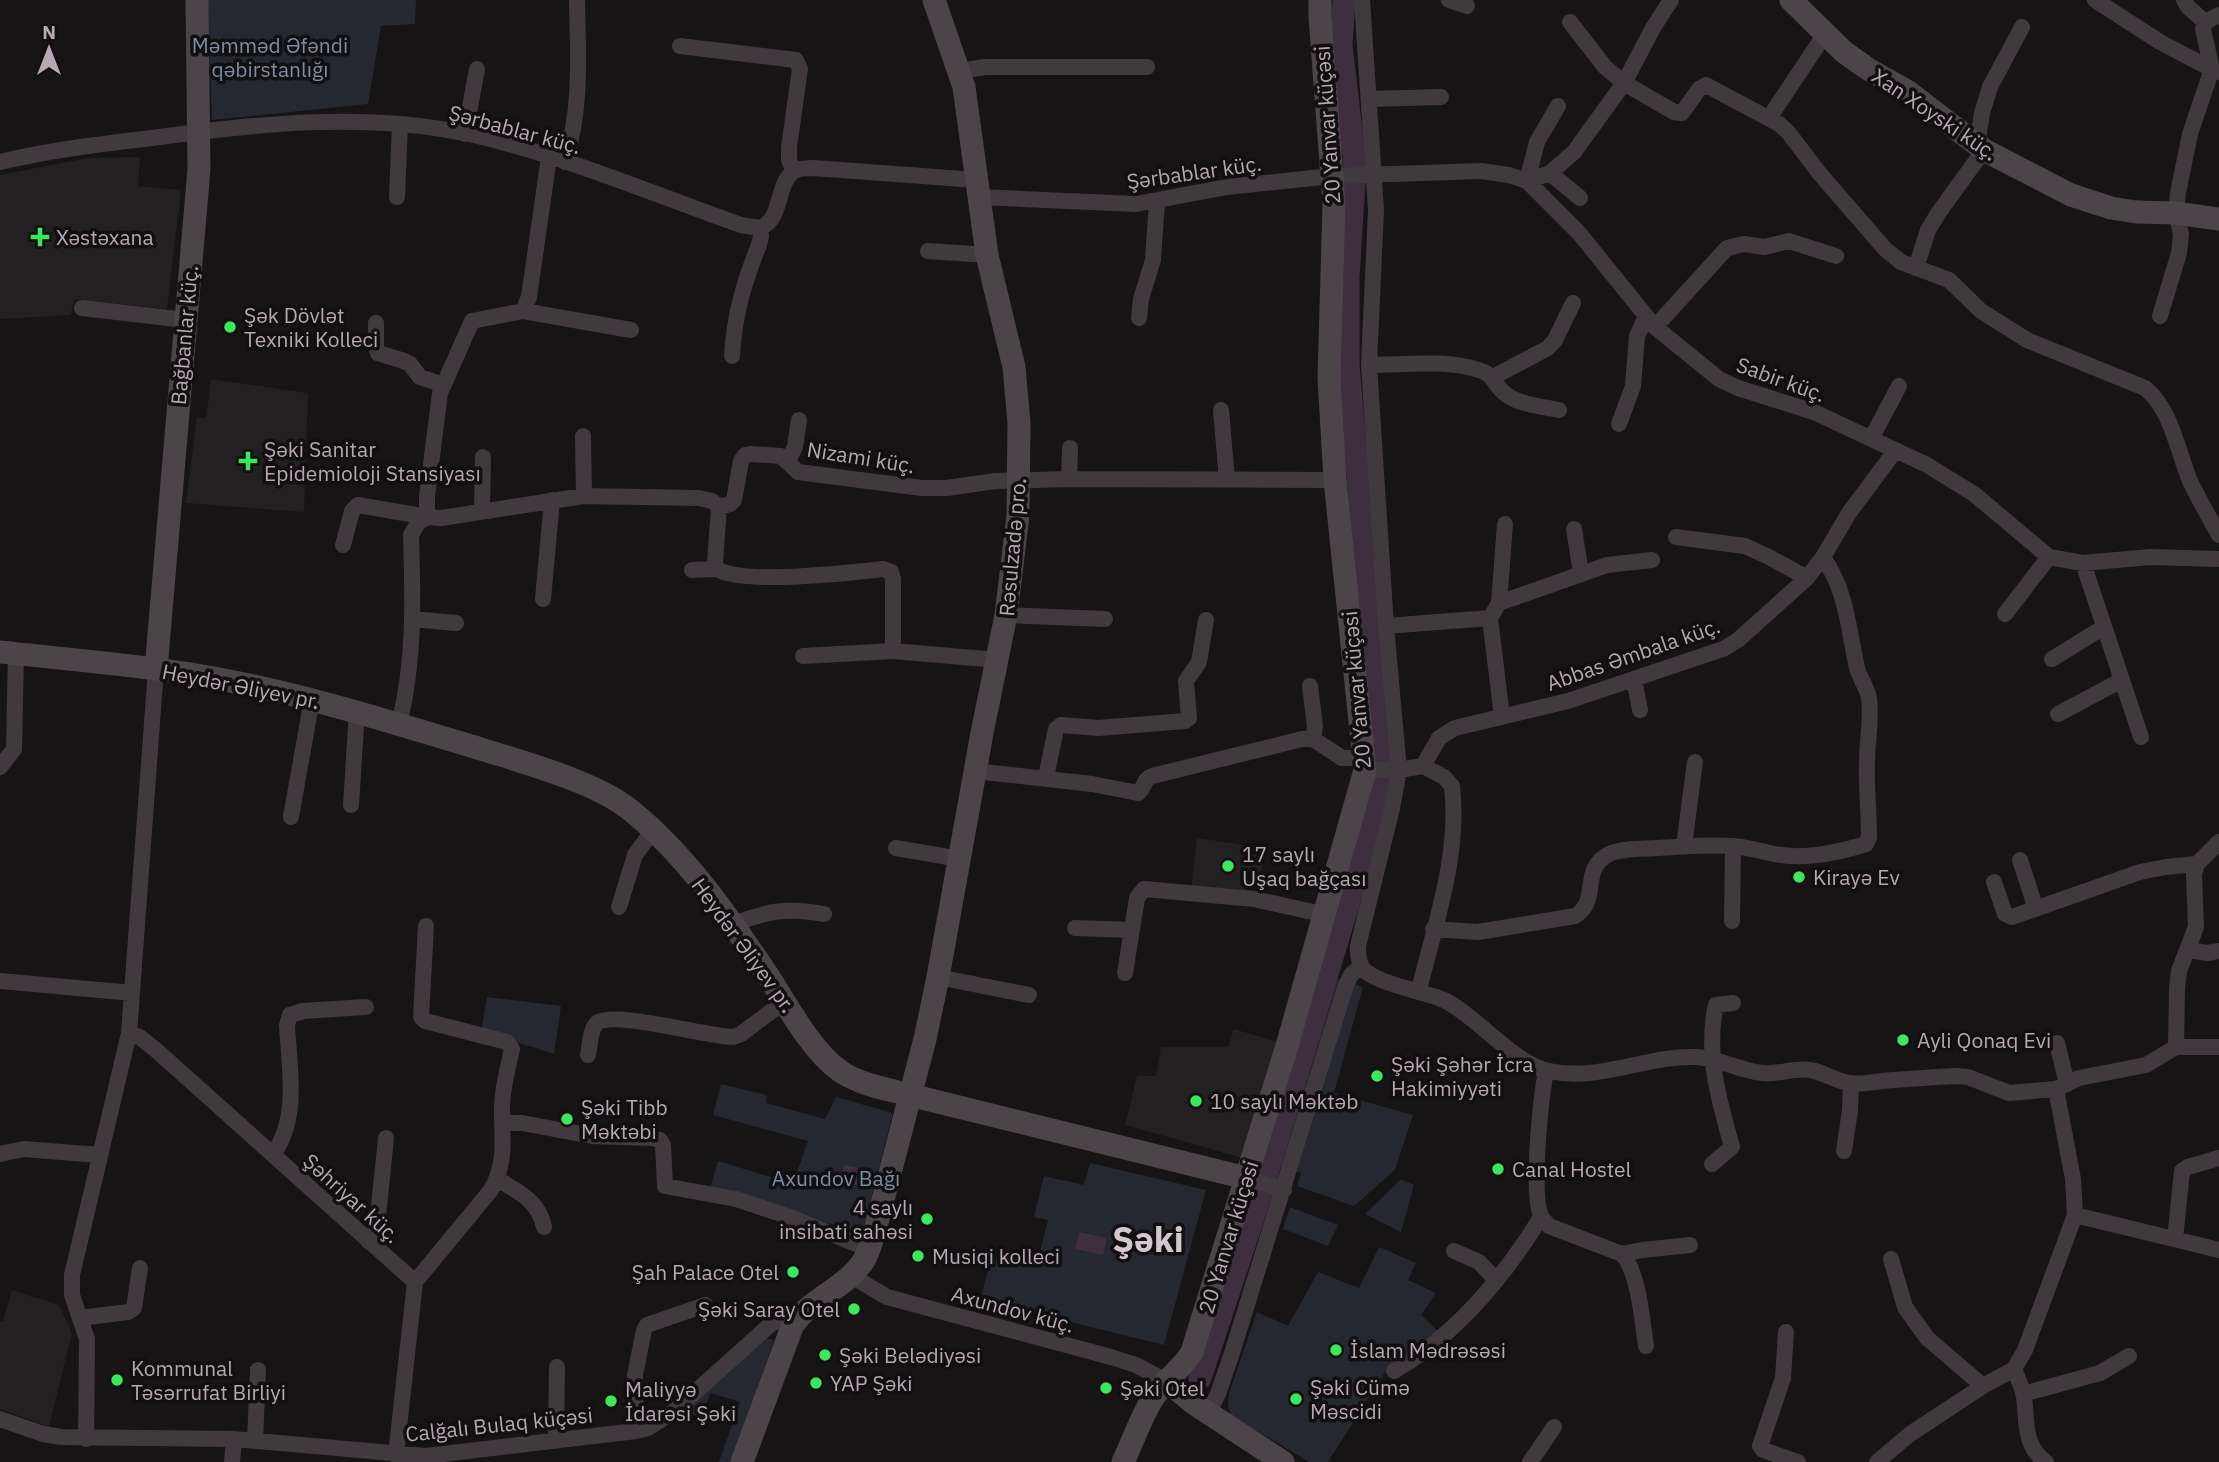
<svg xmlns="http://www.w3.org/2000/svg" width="2219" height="1462" font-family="'IBM Plex Sans',sans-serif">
<rect width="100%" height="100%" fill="#161415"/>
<path fill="#232022" d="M140,157L138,186L181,190L167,309L74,299L71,315L0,319V175L88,158Z
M211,379L308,393L304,512L186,503L197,417L206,418Z
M1197,838L1264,848L1260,885L1249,884L1246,894L1191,889Z
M1234,1029L1278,1042L1243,1158L1125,1125L1137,1076H1156L1161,1047H1228Z
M12,1290L59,1305L72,1333L49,1427L0,1409V1321H3Z"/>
<path fill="#25282e" d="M208,0H416L415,24L381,26L368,104L212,120Z
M1331,977L1363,987L1334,1093L1413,1115L1395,1170L1354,1206L1297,1186L1301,1173L1273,1164Z
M487,997L561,1006L554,1054L481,1031Z
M721,1084L767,1095L766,1103L825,1119L836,1097L893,1113L862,1233L710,1188L718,1161L793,1184L808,1141L713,1115Z
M1090,1163L1206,1190L1164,1345L980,1300L991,1258L1036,1268L1048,1220L1034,1217L1044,1176L1084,1185Z
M1401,1179L1414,1185L1401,1232L1365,1214Z
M1290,1207L1338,1225L1328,1246L1283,1229Z
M1379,1247L1416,1263L1408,1280L1436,1293L1421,1315L1439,1332L1393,1364L1385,1372L1328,1462H1309L1231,1415L1228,1407L1229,1393L1257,1312L1288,1326L1318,1272L1359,1288Z
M766,1338L774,1340L732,1462H719L740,1402L711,1393L700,1418L684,1412Z"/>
<path fill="#3e2e3e" d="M844,1165L873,1171L869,1188L840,1182Z
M1079,1232L1107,1238L1103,1255L1075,1249Z"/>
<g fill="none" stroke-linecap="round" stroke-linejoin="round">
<path stroke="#3e2e3e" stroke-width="23" d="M1200,1378L1258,1203L1381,795L1384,761L1381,731L1348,365V278L1355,165L1341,45L1344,0"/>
<path stroke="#403a3e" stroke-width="16" d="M1362,0L1376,210L1369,365L1386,626L1399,770L1392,808L1358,946C1358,954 1358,961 1362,967C1371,983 1424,991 1444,1000C1478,1017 1514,1064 1549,1071C1599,1082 1647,1055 1696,1057C1719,1058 1740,1071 1763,1073C1779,1075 1794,1067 1810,1070C1824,1072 1837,1082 1850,1083C1860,1085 1872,1082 1882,1081C1907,1079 1932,1077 1957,1076L1968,1077L2009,1093L2056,1089
M1449,0L1467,6
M2095,0L2160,42L2217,72
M2184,0L2188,7L2205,22
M1570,22L1605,67L1624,83L1674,112L1682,113L1699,89L1706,85L1779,124L1788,132L1820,174L1885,249L1901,262L1949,280L1981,311L2027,340L2145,388C2172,410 2177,450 2190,481C2199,500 2209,517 2219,535
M680,46L796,60L800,69L789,147V160L794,171
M959,71L985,67H1147
M1369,99L1441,97
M1558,106L1537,142L1527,181L1550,173L1574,152L1624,83L1653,28L1671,0
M1769,118L1825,34
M465,134L477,69
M1977,145L1982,113L1990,87L2022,27
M0,162C50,150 101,144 152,138C254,124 361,112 464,133C558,153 650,193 741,225L760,228C784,219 775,181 796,170C801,168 808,168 814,168L976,180
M565,162C582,108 578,56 577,0
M1550,173L1580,198
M397,197L400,125
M979,197L1136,204L1227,187L1332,176L1481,171L1509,175L1527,181L1579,233L1655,327L1719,379L1738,388L1814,412L1927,465L1974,494L2049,557L2083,563L2150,557L2219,559
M928,251L987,255
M1916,268L1928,230L1939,212L1984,150
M82,308L186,320
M523,311L631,330
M2160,316L2179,253L2181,234L2176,213L2178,193L2190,134L2212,69L2203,29L2205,22L2219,15
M1139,318L1141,299L1153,260L1157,202
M376,323V346L378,353L404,361L410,364L420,377L444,385
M1655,327L1727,248L1744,244L1764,247L1789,241L1836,256
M732,356C734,316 744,282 759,245L761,236L760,228
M1369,365C1404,365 1445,359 1479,370C1494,375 1492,381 1502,391C1516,405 1541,406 1559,410
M1493,377L1548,348L1555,340L1573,303
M1221,410L1227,480
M1619,424L1633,386L1637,336L1646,317
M583,436L584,496
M1871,439L1899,386
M788,461L795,447L799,420
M1069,479L1070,448
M719,507L715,563L717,569C743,585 848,573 883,569L891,572L893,579V651
M482,510L483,457
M1574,529L1581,573
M1676,537L1745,546L1769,557L1807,578
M343,545L352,511L358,505L427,517L441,518L584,496L699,498L712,501L719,507L730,504L734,500L741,461L745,455L750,454L781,456L798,472L922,488H947L995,481L1069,479L1335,480
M2083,563L2141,737
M692,570L717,569
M543,599L552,500
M1499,603L1505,524
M2005,614L2049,557
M1006,615L1105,619
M1490,618L1502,717
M413,619L456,623
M1386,626L1490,618L1499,603L1607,565L1652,560
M803,656L893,651L998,660
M2052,659L2104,627
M1634,679L1640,710
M1310,686L1315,726L1313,739
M2058,714L2122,680
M399,724C415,661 413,599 411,535L418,523L427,517V496L440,393L472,321L523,311L529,297L549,157
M0,767L14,749L16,654
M1365,770H1399L1423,766L1439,738L1455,728L1568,701L1723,649L1738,640L1807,578L1823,557L1849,513L1895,451
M975,771L1092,784L1138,793C1145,788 1143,779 1152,776L1302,739H1313L1342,758H1365
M1046,777L1056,729L1061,725L1098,728L1185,721L1189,718L1186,681L1199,662L1206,620
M351,805L357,711
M291,817L312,699
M1684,846L1695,762
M896,848L960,859
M2020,860L2036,909
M1994,882L2005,914L2012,917L2140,872L2166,867L2197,864
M619,907L635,855L653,830
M1732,921L1733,846
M733,924C769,911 785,907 824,914
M1075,928L1132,930
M1433,929L1478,932L1575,916C1601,900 1579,870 1609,854C1622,848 1643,849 1657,848C1682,847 1708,844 1733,846C1749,847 1765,853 1781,855C1808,859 1840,852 1866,844L1869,837C1869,812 1866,787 1867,762C1867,741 1872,718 1869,698C1867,687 1860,679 1857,668C1848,627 1847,592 1823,557
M2189,950L2207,953L2219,951
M1125,973L1137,898L1144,889L1254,899L1326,915
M938,977L1029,995
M0,981L132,993
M1419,990C1435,924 1460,855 1452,786L1444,777L1423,766
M129,1033L141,1038L156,1050L415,1282L396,1455
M2057,1043L2067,1084
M2176,1047H2219
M588,1055C590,1046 590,1029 597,1023C614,1010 707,1037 733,1037L741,1034L785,1001
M1546,1071C1541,1098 1530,1196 1542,1218C1544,1221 1547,1223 1549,1226L1622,1254C1639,1273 1642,1320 1646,1346
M504,1123H522L592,1136L652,1138L660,1140L663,1145L665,1186L736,1199L787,1216L869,1249
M1844,1151L1850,1110L1851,1083
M0,1154L24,1149L100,1155
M273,1155C300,1116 289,1069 287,1025L290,1015L303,1011L366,1007
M1712,1164L1732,1147C1719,1100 1705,1054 1716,1005L1733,1003
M1246,1178L1284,1190
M497,1179C519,1192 539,1201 544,1227
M2075,1215L2219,1250
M2175,1239L2182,1171L2188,1167L2219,1158
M369,1242L377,1226L386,1138
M1454,1251L1479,1262L1496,1280
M1622,1254L1642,1250L1690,1245
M1891,1259L1905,1307L1927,1338L1983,1386
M853,1273L860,1281L887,1297L1111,1357L1136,1365L1166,1381
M415,1282L491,1190C508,1160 501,1135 502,1104C503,1086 508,1067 512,1049L507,1042L425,1021L421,1017L426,926
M80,1318L128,1312L134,1308L140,1268
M1786,1332L1783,1378L1760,1446L1763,1450L1798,1462
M2014,1369C2018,1378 2022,1387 2024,1396C2027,1421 2023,1446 2046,1462
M1394,1371C1456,1335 1504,1277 1541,1217
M2023,1394L2100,1373L2129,1356
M1208,1413L1218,1394L1232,1353L1346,985L1351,975L1361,966
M0,1419L43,1434L61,1437L234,1439L426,1456L636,1431L648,1428L673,1412L772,1323L788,1318L797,1319
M636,1431L635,1375L644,1330L647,1325L705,1305
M86,1439L87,1339L72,1295V1275L129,1033L156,669
M556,1439L557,1367
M255,1441L258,1370
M232,1462L234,1439
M1530,1462L1554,1427
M1877,1462L1910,1434L1983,1386L2014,1369L2025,1350L2075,1215L2073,1179L2056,1089L2079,1078L2146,1065L2176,1047L2177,988L2179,971L2196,927L2194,874L2197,864L2219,842"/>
<path stroke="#4b4449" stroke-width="23" d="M1791,0L1844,52L1868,69L1907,91L1984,150L2071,195L2111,208L2136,212L2176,213L2219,219
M0,652C64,659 128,664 191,674C290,690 385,720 481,749C525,763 593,781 629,809C686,854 729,918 769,977C788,1007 811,1050 840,1071C860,1085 887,1089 910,1095L1246,1178
M156,669L199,169L197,0
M1166,1381L1196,1405L1283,1462
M742,1462L792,1327C809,1298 847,1288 864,1260C869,1252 871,1243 874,1234L925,1039L938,977L982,733L1006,615L1018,515L1019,423L1014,367L987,255L964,87L934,0
M1123,1462C1133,1441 1141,1417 1153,1398C1164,1381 1182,1369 1192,1352L1287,1046L1365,770L1335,480L1329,378L1334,204L1320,17V0"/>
</g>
<g fill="#3ae85a" stroke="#110f10" stroke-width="2.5">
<path d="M36.5 226.5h7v7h7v7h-7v7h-7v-7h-7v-7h7z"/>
<circle cx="230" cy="327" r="7"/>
<path d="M244.5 450.5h7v7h7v7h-7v7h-7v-7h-7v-7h7z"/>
<circle cx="1228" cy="866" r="7"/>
<circle cx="1799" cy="877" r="7"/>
<circle cx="1903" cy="1040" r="7"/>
<circle cx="1377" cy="1076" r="7"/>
<circle cx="1196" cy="1101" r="7"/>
<circle cx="567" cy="1119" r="7"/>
<circle cx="1498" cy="1169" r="7"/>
<circle cx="927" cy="1219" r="7"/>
<circle cx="918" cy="1256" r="7"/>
<circle cx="793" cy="1272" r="7"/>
<circle cx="854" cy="1309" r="7"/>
<circle cx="1336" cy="1350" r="7"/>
<circle cx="825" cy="1355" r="7"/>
<circle cx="117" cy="1380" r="7"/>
<circle cx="816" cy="1383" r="7"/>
<circle cx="1106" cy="1388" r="7"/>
<circle cx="1296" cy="1399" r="7"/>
<circle cx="611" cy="1401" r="7"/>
</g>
<g text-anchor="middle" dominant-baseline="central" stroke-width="7" stroke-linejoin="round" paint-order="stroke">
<g font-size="21" fill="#7f8ca0" stroke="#110f10">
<text x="270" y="45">Məmməd Əfəndi<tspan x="270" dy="24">qəbirstanlığı</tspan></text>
<text x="836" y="1178">Axundov Bağı</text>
</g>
<g font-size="21" fill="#b6a7b2" stroke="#110f10">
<text transform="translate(1935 114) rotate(34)">Xan Xoyski küç.</text>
<text transform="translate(1327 125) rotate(-94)">20 Yanvar küçəsi</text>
<text transform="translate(515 129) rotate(15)">Şərbablar küç.</text>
<text transform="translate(1194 172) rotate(-8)">Şərbablar küç.</text>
<text transform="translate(184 335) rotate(-85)">Bağbanlar küç.</text>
<text transform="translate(1781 379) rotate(20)">Sabir küç.</text>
<text transform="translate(861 457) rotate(9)">Nizami küç.</text>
<text transform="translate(1012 547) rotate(-85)">Rəsulzadə pro.</text>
<text transform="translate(1633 654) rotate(-19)">Abbas Əmbala küç.</text>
<text transform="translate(241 686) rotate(11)">Heydər Əliyev pr.</text>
<text transform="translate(1356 690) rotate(-95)">20 Yanvar küçəsi</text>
<text transform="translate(744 945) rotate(54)">Heydər Əliyev pr.</text>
<text transform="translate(352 1198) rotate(42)">Şəhriyar küç.</text>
<text transform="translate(1228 1237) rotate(-73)">20 Yanvar küçəsi</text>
<text transform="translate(1013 1309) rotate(15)">Axundov küç.</text>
<text transform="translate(499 1424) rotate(-6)">Calğalı Bulaq küçəsi</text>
</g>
<g font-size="21" fill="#b6a7b2" stroke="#110f10" text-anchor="start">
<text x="56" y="237">Xəstəxana</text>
<text x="244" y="315">Şək Dövlət<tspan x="244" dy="24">Texniki Kolleci</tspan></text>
<text x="264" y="449">Şəki Sanitar<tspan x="264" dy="24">Epidemioloji Stansiyası</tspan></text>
<text x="1242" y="854">17 saylı<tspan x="1242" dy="24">Uşaq bağçası</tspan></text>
<text x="1813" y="877">Kirayə Ev</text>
<text x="1917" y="1040">Ayli Qonaq Evi</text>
<text x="1391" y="1064">Şəki Şəhər İcra<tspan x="1391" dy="24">Hakimiyyəti</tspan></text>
<text x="1210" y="1101">10 saylı Məktəb</text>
<text x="581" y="1107">Şəki Tibb<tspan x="581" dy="24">Məktəbi</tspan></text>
<text x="1512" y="1169">Canal Hostel</text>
<text x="913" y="1207" text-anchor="end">4 saylı<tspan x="913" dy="24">insibati sahəsi</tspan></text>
<text x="932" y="1256">Musiqi kolleci</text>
<text x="779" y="1272" text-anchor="end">Şah Palace Otel</text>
<text x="840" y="1309" text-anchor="end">Şəki Saray Otel</text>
<text x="1350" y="1350">İslam Mədrəsəsi</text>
<text x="839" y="1355">Şəki Belədiyəsi</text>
<text x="131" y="1368">Kommunal<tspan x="131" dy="24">Təsərrufat Birliyi</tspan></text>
<text x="830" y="1383">YAP Şəki</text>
<text x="1310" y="1387">Şəki Cümə<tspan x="1310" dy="24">Məscidi</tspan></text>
<text x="1120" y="1388">Şəki Otel</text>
<text x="625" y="1389">Maliyyə<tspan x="625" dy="24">İdarəsi Şəki</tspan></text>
</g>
<g font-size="35" font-weight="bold" fill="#d2c7cf" stroke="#110f10">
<text x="1148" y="1239">Şəki</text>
</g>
</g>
<g transform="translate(49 49)" stroke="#110f10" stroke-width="5" paint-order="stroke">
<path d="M0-5L12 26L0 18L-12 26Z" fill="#b6a7b2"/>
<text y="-10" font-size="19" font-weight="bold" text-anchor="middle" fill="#b6a7b2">N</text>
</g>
</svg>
